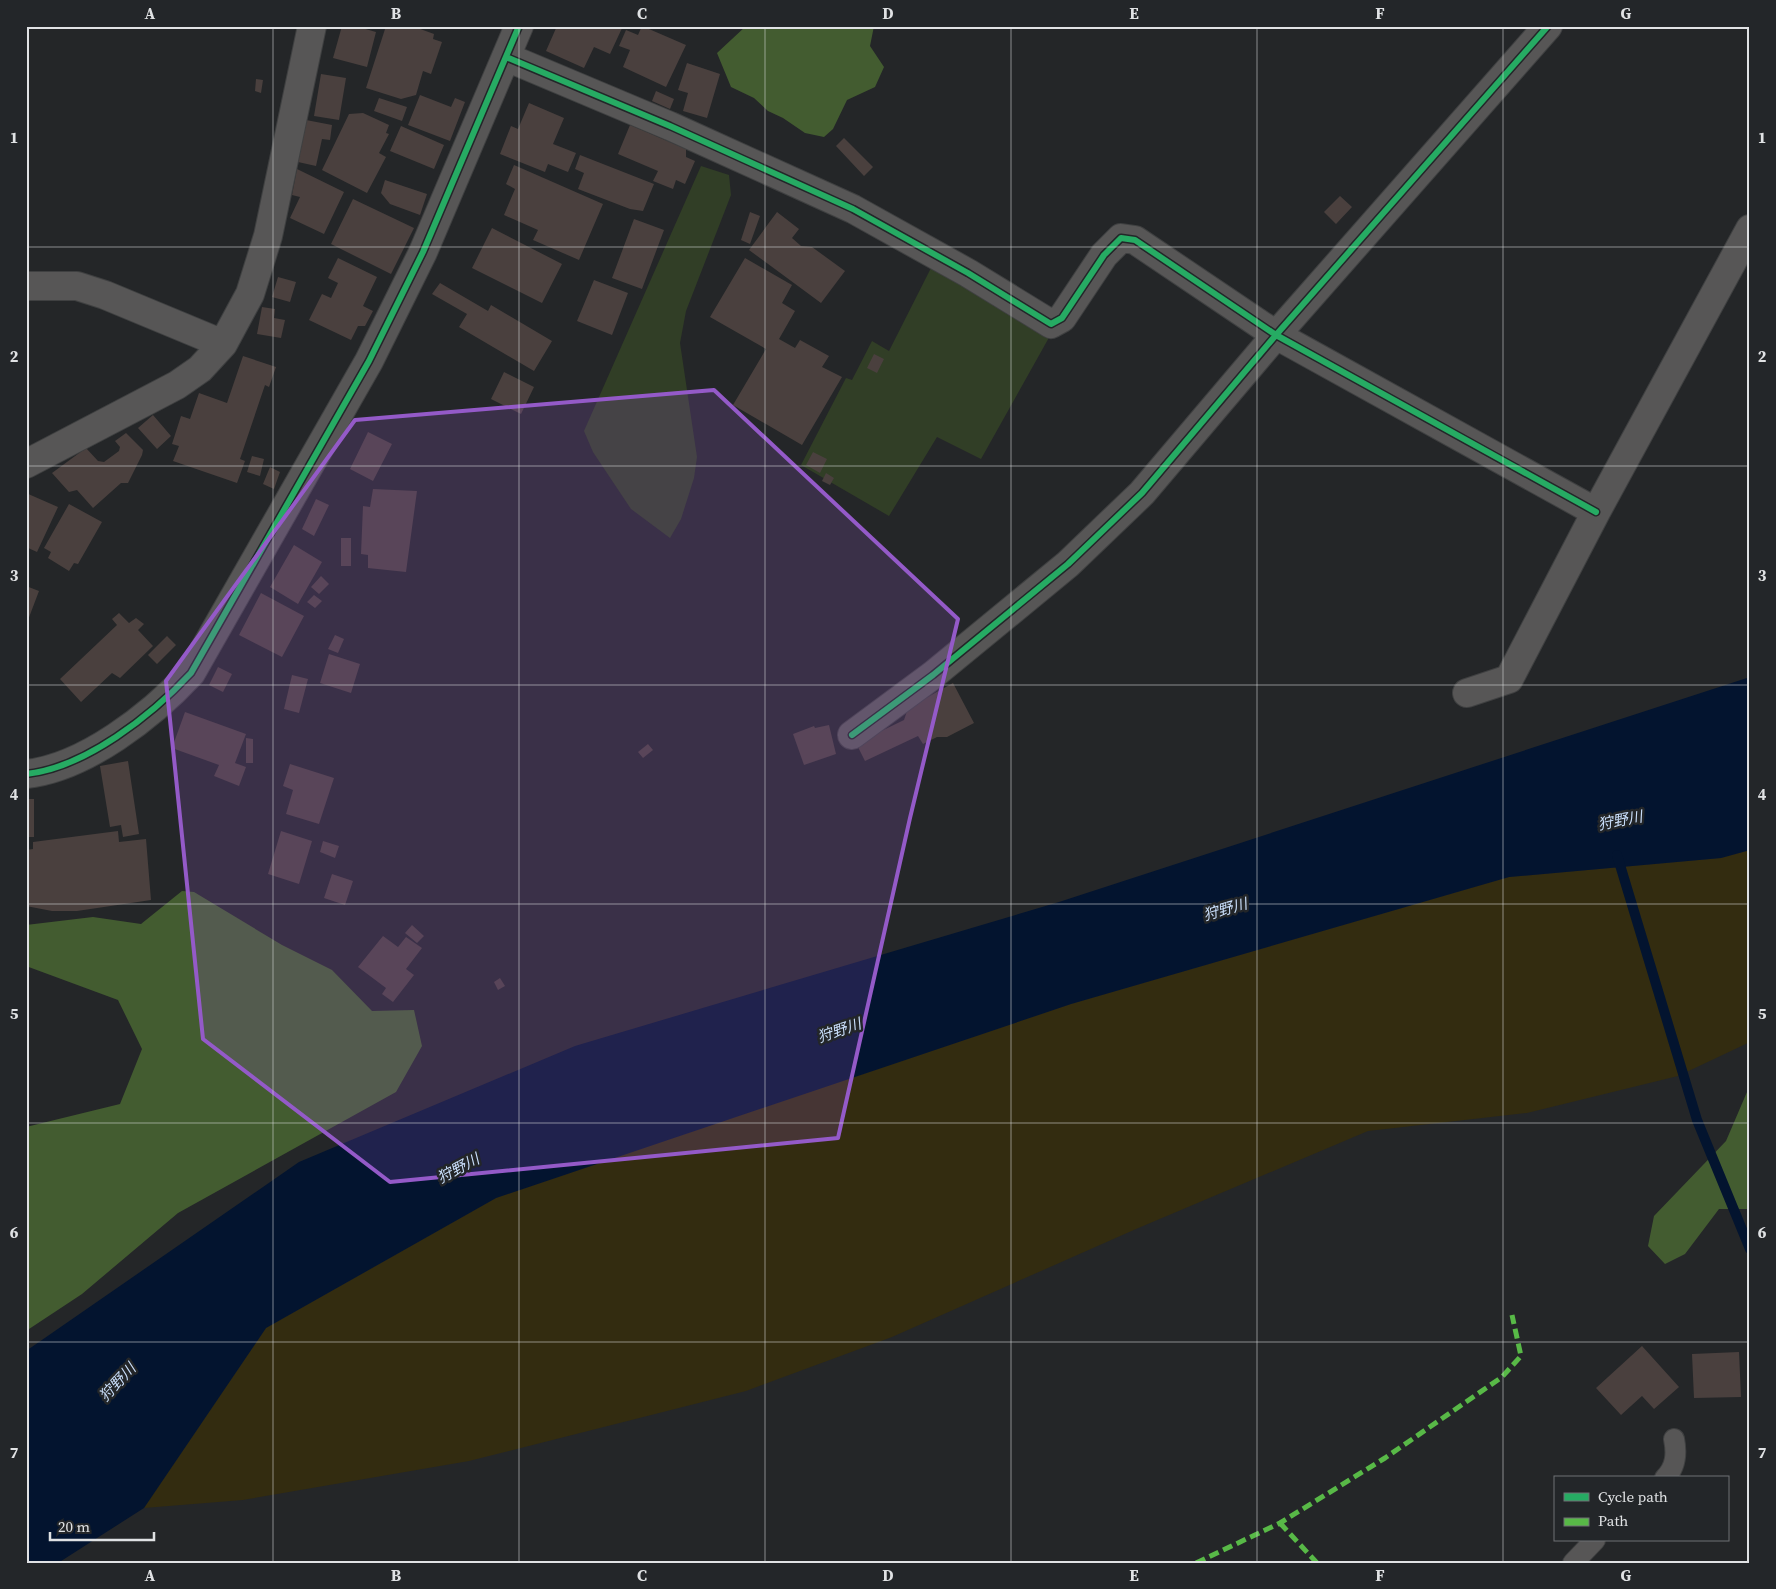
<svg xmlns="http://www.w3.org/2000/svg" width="1776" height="1589" font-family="'Source Serif 4','Noto Sans JP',serif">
<rect width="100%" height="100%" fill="#242628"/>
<path fill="#313e26" d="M701,166L729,175L731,195L686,311L680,343L697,457L694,478L681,519L670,538L631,509L593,452L584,431Z
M931,268L1051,334L981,459L937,437L889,516L801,465L846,378L852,380L872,341L889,351Z"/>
<path fill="#435c30" d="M746,26H874L870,46L884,67L875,87L847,100L833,129L824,137L805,133L783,118L768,111L754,98L731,87L717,53Z
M182,891L194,892L282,945L332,970L372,1011L414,1010L422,1046L396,1092L178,1213L82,1294L26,1331V1127L120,1104L142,1049L118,1000L26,966V925L93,917L141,924Z
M1750,1085V1209H1719L1685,1254L1665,1264L1648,1246L1654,1216L1726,1141Z"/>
<path fill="#332c10" d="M1750,850V1042L1678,1076L1527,1113L1368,1131L1136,1229L892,1337L746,1391L469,1461L243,1500L144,1508L266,1328L496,1198L1071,1004L1509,877L1721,858Z"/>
<path fill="#03142f" d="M1750,677V850L1721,858L1509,877L1071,1004L496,1198L266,1328L144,1508L58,1563H26V1351L299,1162L575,1046L1059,902Z"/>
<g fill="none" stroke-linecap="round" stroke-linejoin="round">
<path stroke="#03142f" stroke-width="10" d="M1617,855L1697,1120L1750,1249"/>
</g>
<path fill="#4a403e" d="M342,26H355L376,32L367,67L333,58Z
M386,26H412L434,34L433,39L442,42L431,74L423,71L416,95L401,99L366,88Z
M557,26H623L610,54L594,47L584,68L546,51Z
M642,26L686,45L666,87L623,67L630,50L619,46L626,30L638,35Z
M687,63L720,74L707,118L683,111L688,93L678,90Z
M321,74L346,78L339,120L314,116Z
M256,79L263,80L261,93L255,91Z
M656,91L674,99L670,109L652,101Z
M420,95L451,107L455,98L465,102L450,141L408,125Z
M379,98L407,107L402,121L374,111Z
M529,103L564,118L553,144L576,153L568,172L548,164L545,172L500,154L511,126L518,129Z
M363,113L389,125L386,133L389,134L379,153L386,157L367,193L322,170L349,114Z
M306,120L332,125L330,140L322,139L316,166L298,162Z
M630,125L686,149V157L695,161L685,184L676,180L673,189L653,181L658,171L618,154Z
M401,126L444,145L434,169L390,151Z
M844,138L873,167L864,176L836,146Z
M580,155L654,184L643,211L630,209L578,189L584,173L575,169Z
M514,165L603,204L579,260L533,240L538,230L504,215L515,189L506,184Z
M297,169L344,192L324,234L290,218L300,197L292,195Z
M385,180L427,194L420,215L390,204L381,193Z
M1340,196L1352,207L1336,224L1324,212Z
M353,199L414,228L391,274L331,244Z
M750,212L760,216L750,244L741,240Z
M777,212L799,229L792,238L801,246L812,247L845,271L821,303L749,250Z
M634,219L664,230L642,289L612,278Z
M492,228L562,264L542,303L472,268Z
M338,258L377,277L363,306L373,311L365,326H358L351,340L309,320L322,294L331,298L338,283L328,278Z
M745,258L792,285L782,303L795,311L779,339L795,348L800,340L829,356L822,367L842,377L802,445L733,405L766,349L710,317Z
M278,277L296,282L290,302L272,297Z
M594,280L628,293L612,335L577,321Z
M440,283L488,311L491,305L552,341L534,371L459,327L467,314L432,294Z
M262,307L275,309L274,318L285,320L281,338L257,334Z
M874,354L884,359L877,373L867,368Z
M243,356L276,367L269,387L265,385L240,459L245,461L237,483L173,461L179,446L172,444L181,416L190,419L199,393L227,403Z
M504,372L534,387L521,414L491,399Z
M153,415L171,436L157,449L138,428Z
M368,432L392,444L373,481L350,469Z
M126,433L143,450L142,455L128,483H121L93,508L77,490L69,492L52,473L86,448L98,461L104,462L119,451L120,447L115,441Z
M813,452L827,459L820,473L806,465Z
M252,456L264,459L260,476L247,472Z
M270,467L280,472L274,489L263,484Z
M826,473L834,478L830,485L822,481Z
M373,489L417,491L406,572L368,568V555L361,554L363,506L370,507Z
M26,493L58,507L37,552L26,547Z
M316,499L329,505L314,536L302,529Z
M69,504L102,522L78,564L74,563L69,571L48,558L51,552L44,548Z
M341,538H351V566H341Z
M294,545L322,562L298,604L270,587Z
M321,576L329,584L319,594L311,587Z
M26,586L39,591L28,620L26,619Z
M261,593L304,616L282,657L239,635Z
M314,595L322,601L315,608L307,602Z
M119,613L129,623L136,618L144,624L138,630L153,646L120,678L112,673L81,702L60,679L117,625L112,619Z
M335,635L344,639L338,653L328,649Z
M167,636L176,645L157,664L148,655Z
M329,654L360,664L351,693L320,683Z
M218,667L232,674L223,692L209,685Z
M292,675L308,679L299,713L284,709Z
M953,683L974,723L947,737H937L923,744L918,736L865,761L858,747L871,736L904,720L908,708Z
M185,712L246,734L235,763L246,767L239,786L214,776L219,765L172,748Z
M829,725L836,754L804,765L793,734L814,726L815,728Z
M246,738L253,739V763H246Z
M648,744L653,750L643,758L638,752Z
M128,761L139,834L123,837L121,825L110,827L100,766Z
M290,764L334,778L319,824L286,814L293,790L283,786Z
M26,799H34V837H26Z
M118,831L119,842L146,839L151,900L77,911H52L26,906V850L33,849V842Z
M281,831L312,841L299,884L268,874Z
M323,841L339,846L335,858L320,852Z
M332,874L353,881L345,905L324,898Z
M412,925L424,936L417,943L405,933Z
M383,936L398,947L406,937L422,948L406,969L414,975L393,1002L382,994L386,988L358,967Z
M500,978L505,986L498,990L494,982Z
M1642,1346L1679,1387L1654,1409L1642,1396L1621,1415L1596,1388Z
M1739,1352L1741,1397L1694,1398L1692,1354Z"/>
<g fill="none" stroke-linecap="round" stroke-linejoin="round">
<g stroke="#3f4041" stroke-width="22">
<path id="service" d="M1665,1478C1676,1467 1677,1454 1674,1439
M1573,1563L1595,1540"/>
</g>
<g stroke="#3f4041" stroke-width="30">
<path id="minor" d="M506,57L670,126L853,209L968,273L1051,324L1062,318L1104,255L1121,238L1135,240L1276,335L1596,512
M26,286H77L105,295L223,344
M26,464L177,385L200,369L223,344L250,294L268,236L312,26
M1467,693L1509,679L1596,512L1750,229
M852,735L933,675L1068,564L1142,493L1276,335L1548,26
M26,774C85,768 152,715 191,673L369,361L423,252L519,26"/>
</g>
<use href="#service" stroke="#575656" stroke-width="20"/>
<use href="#minor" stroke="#575656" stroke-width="28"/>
<path stroke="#58b947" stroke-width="5" stroke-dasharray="10 5" stroke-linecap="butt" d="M1280,1523L1317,1563
M1196,1563L1280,1523L1385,1458L1502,1377L1521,1356L1512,1315"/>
<g stroke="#232629" stroke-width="9">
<path id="cycleway" d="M506,57L670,126L853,209L968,273L1051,324L1062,318L1104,255L1121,238L1135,240L1276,335L1596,512
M852,735L933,675L1068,564L1142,493L1276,335L1548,26
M26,774C85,768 152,715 191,673L369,361L423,252L519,26"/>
</g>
<use href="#cycleway" stroke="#26ab63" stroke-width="6"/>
</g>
<path fill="#945ac8" fill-opacity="0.2" stroke="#945ac8" stroke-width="4" stroke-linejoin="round" d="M714,390L958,619L910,818L838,1138L390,1182L203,1039L166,681L355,420Z"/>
<path fill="none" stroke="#e0e2e4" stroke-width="1" stroke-opacity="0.55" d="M273,26V1563M519,26V1563M765,26V1563M1011,26V1563M1257,26V1563M1503,26V1563M26,247H1750M26,466H1750M26,685H1750M26,904H1750M26,1123H1750M26,1342H1750"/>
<g text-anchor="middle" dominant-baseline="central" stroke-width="5" stroke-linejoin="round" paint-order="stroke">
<g font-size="15" font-style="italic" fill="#cadffb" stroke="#232629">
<text transform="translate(1620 820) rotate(-11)">狩野川</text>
<text transform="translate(1225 909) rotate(-16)">狩野川</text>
<text transform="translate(839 1030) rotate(-19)">狩野川</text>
<text transform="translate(458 1168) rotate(-28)">狩野川</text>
<text transform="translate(117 1382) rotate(-47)">狩野川</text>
</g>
</g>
<rect width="1776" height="1589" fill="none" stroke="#232629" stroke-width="55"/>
<rect x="1554" y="1476" width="175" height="65" fill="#232629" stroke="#6f7174"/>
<rect x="1564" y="1493" width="25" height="8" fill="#26ab63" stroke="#6f7174"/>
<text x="1598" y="1502" font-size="15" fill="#e0e2e4">Cycle path</text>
<rect x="1564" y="1518" width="25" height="8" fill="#58b947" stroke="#6f7174"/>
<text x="1598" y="1526" font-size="15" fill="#e0e2e4">Path</text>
<path d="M50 1532v8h104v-8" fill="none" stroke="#e0e2e4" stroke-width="2.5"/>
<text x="58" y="1532" font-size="15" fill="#e0e2e4" stroke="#232629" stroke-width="4" paint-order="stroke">20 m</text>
<rect x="28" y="28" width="1720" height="1534" fill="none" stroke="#e0e2e4" stroke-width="2"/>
<g font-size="16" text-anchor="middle" font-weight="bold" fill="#e0e2e4">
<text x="150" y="19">A</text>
<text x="396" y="19">B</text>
<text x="642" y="19">C</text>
<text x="888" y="19">D</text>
<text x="1134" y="19">E</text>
<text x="1380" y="19">F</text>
<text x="1626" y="19">G</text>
<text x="14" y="143">1</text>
<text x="1762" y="143">1</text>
<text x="14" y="362">2</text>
<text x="1762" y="362">2</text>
<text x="14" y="581">3</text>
<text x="1762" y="581">3</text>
<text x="14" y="800">4</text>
<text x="1762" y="800">4</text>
<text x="14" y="1019">5</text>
<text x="1762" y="1019">5</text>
<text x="14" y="1238">6</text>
<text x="1762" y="1238">6</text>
<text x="14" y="1458">7</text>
<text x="1762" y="1458">7</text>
<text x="150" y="1581">A</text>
<text x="396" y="1581">B</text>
<text x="642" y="1581">C</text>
<text x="888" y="1581">D</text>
<text x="1134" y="1581">E</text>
<text x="1380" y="1581">F</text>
<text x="1626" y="1581">G</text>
</g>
</svg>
